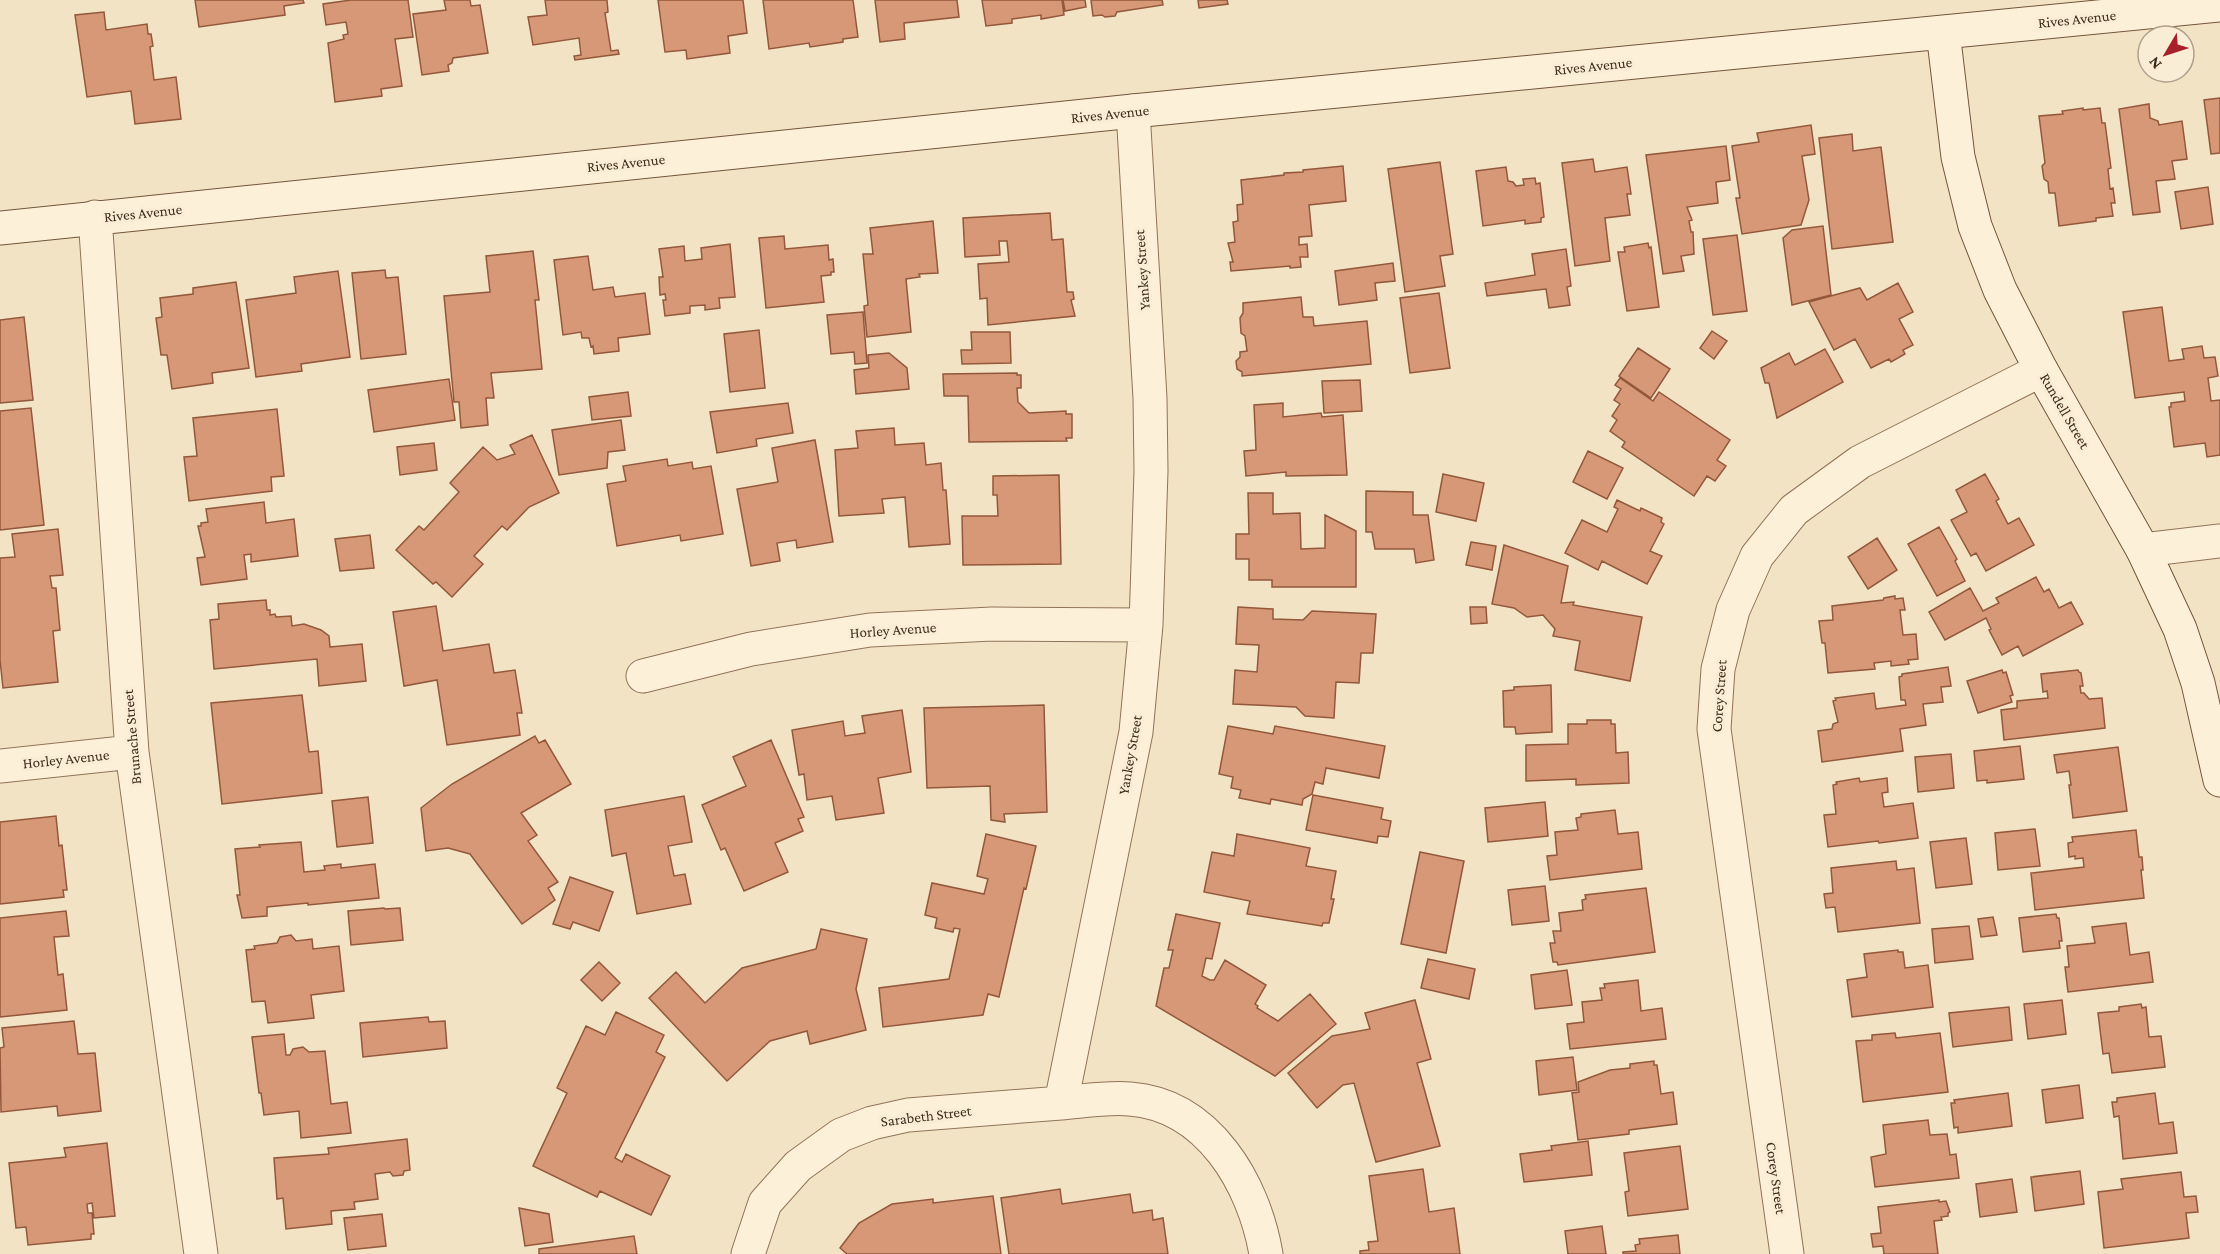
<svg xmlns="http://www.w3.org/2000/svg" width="2220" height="1254" font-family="'Crimson Pro',serif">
<rect width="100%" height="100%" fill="#f3e3c5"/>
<path fill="#d69876" stroke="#93583b" stroke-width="1.5" d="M195,0H303L304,3L284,6L285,15L199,27Z
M351,0H408L413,37L395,39L402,86L381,89L382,96L335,102L328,43L344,39L343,35L348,34L346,22L326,25L323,4Z
M444,0H470L471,6L480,5L488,53L453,58L452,63L448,65L449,71L422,75L413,14L446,10Z
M545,0H607L608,12L605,13L611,51L618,50L619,54L575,60L574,56L581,55L579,38L533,45L528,17L547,15Z
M658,0H743L747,33L728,36L730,53L687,59L686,50L665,52Z
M763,0H853L858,37L843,39V42L810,47L809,43L769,49Z
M875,0H957L959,17L904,23L905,39L880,42Z
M982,0H1062L1064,15L1041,19V15L1012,19V23L986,26Z
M1063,0H1085L1086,7L1065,11Z
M1091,0H1162L1163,5L1117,12L1115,16L1105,17L1102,15L1093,16Z
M1198,0H1227L1228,4L1199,8Z
M104,12L106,30L147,24L148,34H151L153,46L150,47L154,80L176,77L181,119L135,124L131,91L87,97L75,15Z
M2220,98V153L2211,154L2204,100Z
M2149,104L2150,118L2158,121L2159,125L2182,121L2187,159L2172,161L2175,179L2156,181L2160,212L2133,215L2119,109Z
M2083,108V110L2100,108L2102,123H2105L2111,168L2108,169L2110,189L2113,188L2115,203H2111L2113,216L2096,218V221L2059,226L2055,193H2049L2048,182L2044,179L2042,166L2045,163L2039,116L2063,114L2062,111Z
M1811,125L1815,154L1802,156L1809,200L1801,225L1742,234L1736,198H1740L1732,146L1759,142L1757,133Z
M1852,134L1853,151L1881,147L1893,242L1832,249L1819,138Z
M1726,146L1730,180L1716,182L1718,203L1687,207L1692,220L1689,221L1691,232H1693L1694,254L1681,256L1684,271L1663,274L1646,155Z
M1593,159L1595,172L1627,167L1631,194H1627L1630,215L1605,218L1610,261L1575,266L1562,163Z
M1440,162L1453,254L1440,256L1445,286L1405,292L1388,169Z
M1343,166L1346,201L1309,205L1312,236L1299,237V245L1307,244L1308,257H1300L1301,267L1290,268V266L1231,271L1230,262H1233L1228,243L1235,242L1233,222L1238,221L1237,205L1243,204L1241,180L1284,175V173L1303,172V170Z
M1506,167L1508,181L1513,182L1516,186L1524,185L1523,179L1535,178L1536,184L1540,183L1544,217L1541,218V222L1525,224V220L1483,226L1476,171Z
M2208,187L2213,224L2181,229L2175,192Z
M1050,213L1052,240L1063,239L1067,292H1073L1074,299L1071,300L1075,316L988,325L987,298L980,299L978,264L1009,262L1007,241H999L1000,255L965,257L963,218Z
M933,221L938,273L919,274L920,277L906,279L911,332L867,337L864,306L868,305L863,254H873L870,228Z
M1823,226L1831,295L1792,305L1783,238L1792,230Z
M1737,235L1747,311L1713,315L1703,239Z
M784,236L785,249L828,245L829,260L833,259L834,272H831V275L821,276L824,302L766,308L759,238Z
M1648,243L1649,248L1651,247L1659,307L1627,311L1618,252H1625L1624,247Z
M730,244L735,297L719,298L720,308L705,310V305L690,306V313L665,316L663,300H666L665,294L660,295L659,277H663L659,249L684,246L685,261L702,259L701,248Z
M1566,249L1571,286L1567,287L1570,305L1549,308L1546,289L1487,296L1485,283L1535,275L1532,254Z
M533,251L539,300H535L542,369L491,373L494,398H486L488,425L461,428L459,402H454L444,296L490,292L486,256Z
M588,256L593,290L613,287L615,297L645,293L650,334L618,338L619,351L594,354L593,346L591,347L589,338H582L581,332L563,335L554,260Z
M1393,263L1395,281L1375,283L1377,300L1339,305L1335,271Z
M385,270L386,278L398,277L406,354L361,359L352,273Z
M338,271L350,357L301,364L302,371L256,377L246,300L296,293L294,277Z
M236,282L249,368L212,373L213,383L172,389L167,355H161L156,318L162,317L160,298L193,294V288Z
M1898,283L1913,312L1899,319L1913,345L1903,350L1905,354L1891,362L1889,359L1871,368L1855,339L1834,350L1809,302L1860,288L1867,300Z
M1439,293L1450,368L1410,373L1400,298Z
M1301,297L1303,317H1313L1314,326L1367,321L1371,364L1242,376V372L1237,369L1236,361L1240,357V352L1247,351L1245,336L1241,333L1240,318L1243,313V303Z
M2162,307L2169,361L2184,359L2182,349L2202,346L2204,358L2215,357L2218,376L2208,378L2211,401L2220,400V455L2207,457L2205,443L2174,447L2169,407H2171V403L2185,401L2184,392L2135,398L2123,312Z
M863,312L867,363L855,364L854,352L831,354L827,315Z
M24,317L33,400L0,403V320Z
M759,330L765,388L730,392L724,334Z
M1712,331L1727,341L1714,359L1700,348Z
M971,332H1010L1011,363L962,364L961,350H972Z
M1638,348L1670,369L1651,398L1619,376Z
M1825,349L1843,382L1777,418L1769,383H1765L1761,368L1789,353L1795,365Z
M889,353L907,368L909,389L856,394L854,370L869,368L868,355Z
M1017,373V375H1021V388H1017L1018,402L1029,413L1066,411V414H1072V438H1066L1067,441L969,442L968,396H944L943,374Z
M1620,378L1653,401L1659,392L1730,440L1717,460L1726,466L1715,481L1707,476L1694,496L1622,447L1625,442L1610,431L1617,420L1612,416L1620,404L1614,400L1621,389L1615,385Z
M449,379L455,420L374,432L368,390Z
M1360,380L1362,411L1324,413L1322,381Z
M628,392L631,416L592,420L589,397Z
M788,403L793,433L756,439L757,446L717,453L710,412Z
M1283,403V417L1321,413L1322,417L1343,415L1347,475L1286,476V472L1246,476L1244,451L1256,450L1254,405Z
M31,408L44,525L0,530V411Z
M277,409L284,476L271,477L272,491L189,501L184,457L197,456L193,418Z
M621,420L625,450L608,452L607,468L559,475L552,430Z
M894,428L895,445L924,443L926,465L941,463L943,490H946L950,544L909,547L905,497L882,499L884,513L839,516L835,450L858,448L856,431Z
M532,435L559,493L529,507L507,530L502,526L474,556L483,564L452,597L436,582L433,584L396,550L419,526L424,530L459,492L450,483L483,447L497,460L515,454L510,445Z
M815,440L833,542L797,548L796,540L777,543L780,561L751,566L737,489L778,482L772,448Z
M434,443L437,470L400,475L397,447Z
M1588,451L1623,468L1607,499L1573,482Z
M667,459L668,466L692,462L693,469L711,466L723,534L681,541L680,535L617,546L607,484L626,481L623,466Z
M1443,474L1484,483L1476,521L1436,512Z
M1985,474L1999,499L1996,501L2008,524L2019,518L2034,545L1986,571L1976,553L1971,556L1951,520L1967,512L1956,490Z
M1059,475L1061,564L963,565L962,516H998L997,495H993V476Z
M1366,491L1413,492V515H1428L1434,560L1416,563L1414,549H1375L1372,532H1366Z
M1248,493H1273V514L1300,513L1301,549L1325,548V515L1356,531V587H1272V580H1249V559H1236V534H1249Z
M1617,500L1640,511L1641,508L1662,518L1661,522L1664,524L1650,551L1662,556L1647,584L1602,561L1598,570L1565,553L1582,520L1607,532L1618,509L1614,507Z
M264,502L266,523L294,519L298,556L251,562V554L244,555L247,579L201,585L197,558L205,557L198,526H201V523L208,522L206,509Z
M1939,527L1957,559L1955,561L1965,581L1937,596L1908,544Z
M58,529L63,575L50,576L52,588H56L60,630L53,631L58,682L3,688L0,660V558L15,557L12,534Z
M370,535L374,568L340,571L335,539Z
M1877,538L1897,570L1868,589L1848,557Z
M1471,542L1496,546L1492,570L1466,565Z
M1504,545L1568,566L1561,603L1574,602L1573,605L1642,617L1630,681L1575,670L1580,641L1553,636L1555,629L1543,615L1527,617L1514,608L1492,604Z
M2036,577L2044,592L2049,589L2059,608L2071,602L2083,624L2023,656L2018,646L2002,655L1989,630L1991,629L1986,618L1945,640L1929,612L1970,588L1983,611L1999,603L1996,598Z
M1895,596V599L1903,598L1905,610H1900L1903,635L1916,634L1918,659L1908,660L1909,664L1891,666V661L1874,663L1875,669L1828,673L1825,643H1822L1819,621L1833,620L1832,606L1883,600L1884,598Z
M266,600L267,610H270V615L275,614L276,617L291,616L292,626L304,624L321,630L329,636L330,647L362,644L366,681L319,686L317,659L214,669L210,620L219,619L218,604Z
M436,606L443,651L489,644L494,673L515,670L522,713H517L520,735L447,745L437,680L404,686L393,612Z
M1238,607L1273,609V619L1303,620L1312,611L1376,614L1373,653H1361L1359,683L1336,682L1334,718L1305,716L1296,707L1233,704L1235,670L1257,672L1259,645L1236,644Z
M1470,607H1486L1487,623L1471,624Z
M1948,667L1951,686L1941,687L1943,702L1923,704L1926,725L1900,729L1903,751L1822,762L1818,731L1832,729L1833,724L1838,722L1833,701L1836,700L1835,698L1874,693L1876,709L1906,705L1905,700H1901L1899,677L1902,676V674Z
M2002,670L2003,673L2006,672L2013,695L2010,696L2012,702L1978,713L1967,681Z
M2078,670L2079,672L2081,673L2083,686H2080L2081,693H2084L2089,699L2102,698L2105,728L2004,740L2001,710L2017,708V701L2048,698L2047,691L2043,692L2041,674Z
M1551,685L1552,732L1516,734L1515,727H1504L1503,691L1514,690V687Z
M302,695L309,752L318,751L322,793L222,804L211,703Z
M1044,705L1047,812L1004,814L1005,822L991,820L990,786L927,788L924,708Z
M902,710L911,772L878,778L884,813L836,820L832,796L807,800L804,774L799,775L792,730L843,721L845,736L865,733L862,716Z
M1587,720H1611V724H1615L1616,753L1628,752L1629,783L1576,785V779L1526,781V745L1568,744V724H1587Z
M1228,726L1273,734L1275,726L1385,746L1379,778L1326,768L1323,784L1315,782L1312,794L1303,799L1302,805L1271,799L1270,804L1239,798L1241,790L1231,788L1233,777L1219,774Z
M535,736L539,743L545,740L571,784L521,813L537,835L528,841L558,882L548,888L555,900L522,924L470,854L448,848L426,851L421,808L452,784Z
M771,740L804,817L798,819L803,831L775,843L788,872L744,891L725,848L721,850L702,805L746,786L733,757Z
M2020,746L2024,779L1987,783V780L1977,781L1974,751Z
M2118,747L2127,811L2073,818L2069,785H2071L2069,771L2057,773L2054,755Z
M1951,754L1954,788L1918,792L1915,757Z
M1859,778L1860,782L1887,778L1888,792L1882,793L1884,807L1913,803L1918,838L1879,843L1878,841L1828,847L1824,815L1836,814L1833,785L1837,784L1836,782Z
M1313,795L1383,808L1381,819L1391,821L1388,837L1378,836L1377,843L1306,830Z
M684,796L692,842L668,846L674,876L685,874L691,904L637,914L626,853L612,856L605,810Z
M368,797L373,843L337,847L332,801Z
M1545,802L1548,836L1488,842L1485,808Z
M1615,810L1618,834L1638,832L1642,869L1550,880L1547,856L1557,855L1555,832L1578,830L1576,818L1581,817V814Z
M56,816L59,846L62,845L67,890H63L64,897L0,904V822Z
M2035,829L2040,866L1998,870L1995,833Z
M2136,830L2139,857H2142L2143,870H2141L2144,898L2035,910L2031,873L2084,867L2083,858L2075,859V856L2069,857L2068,843L2073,842L2072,837Z
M986,834L1036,846L1026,889L1024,888L999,997L988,994L983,1015L883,1027L879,988L949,979L960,929L954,928L953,932L935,928L937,918L925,915L932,883L984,894L988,879L977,876Z
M1237,834L1310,848L1306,866L1336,871L1331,899H1334L1329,923H1323L1322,926L1247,914L1250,901L1204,892L1212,852L1234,856Z
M1966,838L1972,884L1936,888L1930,842Z
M301,842L304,872L325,870L324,866L341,864V868L375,864L379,898L308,905V903L267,907V916L242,918L237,895H240L235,849L260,847L259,845Z
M1420,852L1464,861L1446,953L1401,944Z
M1896,861L1897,870L1914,868L1920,923L1838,932L1835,907L1826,908L1824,894L1833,893L1831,868Z
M570,877L613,892L599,931L573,922L570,929L553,924Z
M1545,886L1549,921L1512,925L1508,890Z
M1646,888L1655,952L1558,965L1557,962H1553L1550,943H1555L1553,931H1561L1559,913L1583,910L1582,900L1586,899L1585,895Z
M384,908L385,909L400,908L403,940L351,945L348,911Z
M66,911L69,936L54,937L58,975L63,974L67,1010L0,1017V918Z
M1176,914L1220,923L1212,959L1206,958L1202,976L1210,980H1214L1225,960L1266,985L1255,1004L1258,1006L1257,1008L1278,1021L1310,994L1336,1024L1275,1076L1156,1006L1164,968H1169L1173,950H1168Z
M2056,914L2057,918H2059L2062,941H2059L2060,948L2023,952L2019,918Z
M1993,917L1997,935L1981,937L1978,919Z
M2126,923L2130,955L2149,952L2153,982L2068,992L2065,967H2069L2067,946L2095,943L2092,927Z
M1969,926L1973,959L1935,963L1932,929Z
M821,929L867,939L856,989L866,1030L810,1044L807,1031L770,1041L727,1081L649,998L676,972L705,1003L742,968L816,949Z
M291,935L296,941L312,939L313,949L339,946L344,991L311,995L314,1018L268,1023L265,1001L252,1002L246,950L255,949L254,946L277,943L280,937Z
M1898,950V952H1903L1905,968L1928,965L1933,1007L1852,1017L1847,980L1867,977L1864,954Z
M1428,959L1475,969L1469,999L1421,988Z
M599,962L620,983L602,1001L581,980Z
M1567,970L1572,1005L1535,1009L1531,975Z
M1638,980L1641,1011L1662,1008L1666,1039L1570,1049L1567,1024L1584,1022L1582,1002L1602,1000L1600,988H1605L1604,984Z
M1415,1000L1431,1059L1417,1063L1440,1146L1376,1162L1354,1083L1343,1085L1317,1108L1288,1073L1332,1036L1370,1029L1365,1013Z
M2062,1000L2066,1034L2028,1039L2024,1004Z
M2141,1004L2142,1008L2146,1007L2149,1037L2161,1036L2165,1067L2112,1073L2109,1053L2103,1054L2098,1013L2119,1011V1007Z
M2009,1007L2012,1040L1953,1047L1949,1013Z
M616,1012L664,1035L656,1052L665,1057L615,1158L622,1162L626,1154L670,1176L651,1215L600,1191L597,1197L533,1166L567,1093L557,1088L586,1026L605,1035Z
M428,1017L429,1022L445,1021L447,1048L363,1057L360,1023Z
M74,1021L78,1054L95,1053L101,1111L58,1116L57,1106L1,1112L0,1048L4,1047L2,1028Z
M1895,1033L1896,1038L1940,1033L1948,1092L1863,1102L1856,1041L1872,1040V1035Z
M284,1034L286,1055H290L293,1049L303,1047L309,1052L325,1051L331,1104L347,1102L351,1133L301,1138L299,1111L264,1115L261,1093H259L252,1037Z
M1573,1057L1577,1090L1539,1095L1536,1061Z
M1654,1061V1065H1657L1661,1094L1673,1092L1677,1124L1629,1130V1134L1578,1140L1572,1093L1579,1092L1578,1082L1610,1070L1630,1068V1064Z
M2079,1085L2083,1118L2046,1123L2042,1090Z
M2008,1093L2012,1126L1958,1133V1127L1954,1128L1951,1103H1955L1954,1100Z
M2155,1093L2159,1124L2173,1122L2177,1153L2123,1159L2119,1116L2114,1117L2112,1102H2117V1098Z
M1928,1120L1930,1135L1947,1134L1950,1155L1956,1154L1959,1178L1875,1187L1871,1157L1886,1154L1883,1125Z
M407,1139L410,1170L404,1171L403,1175L393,1176L390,1172L375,1174L378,1199L354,1202L355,1209L331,1211L332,1224L286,1229L283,1198L277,1199L274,1158L329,1154L328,1148Z
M1588,1141L1592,1175L1524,1182L1520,1154L1552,1150L1551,1146Z
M107,1143L115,1216L94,1218L92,1203L87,1204L88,1213H92L94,1234H91V1239L28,1245L26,1227L16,1228L9,1163L66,1157L64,1148Z
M1680,1146L1688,1209L1628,1216L1625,1192L1629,1191L1624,1153Z
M1423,1169L1429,1212L1454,1208L1460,1254H1360V1251L1369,1250L1368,1242L1378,1241L1369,1176Z
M2080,1171L2084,1204L2035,1211L2031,1177Z
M2181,1172L2184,1197L2196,1196L2198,1212L2186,1213L2189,1238L2104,1248L2098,1192L2123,1189L2121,1179Z
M2012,1179L2017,1212L1980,1217L1976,1184Z
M1060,1189L1062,1204L1130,1194L1133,1213L1152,1210L1153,1220L1163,1218L1168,1254H1009L1001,1198Z
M993,1196L1001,1254H847L840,1248L859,1223L892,1204L933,1199V1203Z
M1939,1200V1202L1946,1201L1950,1212L1948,1213V1216L1941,1217L1942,1220L1934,1221L1938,1254H1884L1883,1246L1873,1247L1871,1234L1881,1233L1878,1207Z
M519,1208L549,1214L553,1242L525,1246Z
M382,1214L386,1246L348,1250L344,1218Z
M1602,1226L1606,1254H1568L1565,1231Z
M1678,1235L1680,1254H1623V1252L1636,1251L1635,1245L1640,1244L1639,1239Z
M634,1236L637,1254H539V1249Z"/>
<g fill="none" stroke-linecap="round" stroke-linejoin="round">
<g stroke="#917358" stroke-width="35">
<path id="street" d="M1133,111L1150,398L1151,471L1146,625L1136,732L1061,1103C1084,1101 1108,1097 1130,1099C1209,1105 1254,1184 1266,1254
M95,217L132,752L201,1254
M2143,550L2220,541
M643,676L751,649L870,630L992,624L1146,625
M0,766L132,752
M748,1254L765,1203L798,1166L841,1135L872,1123L908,1115L1061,1103
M1787,1254L1714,729L1718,669L1733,610L1757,556L1794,510L1860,462L2041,370"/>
</g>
<g stroke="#73543b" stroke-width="35">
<path id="secondary" d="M1943,32L1958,157L1975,226L2000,290L2041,370L2143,550L2180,629L2198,683L2220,780
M0,228L1133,111L2220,5"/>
</g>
<use href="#street" stroke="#fdf0d9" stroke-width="33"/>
<use href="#secondary" stroke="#fdf0d9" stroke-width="33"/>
</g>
<g text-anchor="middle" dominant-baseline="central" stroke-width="6" stroke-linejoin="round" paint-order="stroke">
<g font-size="15" fill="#3f2c1e" stroke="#faedd5">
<text transform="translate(2077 19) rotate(-6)">Rives Avenue</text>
<text transform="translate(1593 66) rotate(-6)">Rives Avenue</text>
<text transform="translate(1110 114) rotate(-6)">Rives Avenue</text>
<text transform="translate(626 163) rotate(-6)">Rives Avenue</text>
<text transform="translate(143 213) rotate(-6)">Rives Avenue</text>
<text transform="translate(1142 270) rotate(-94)">Yankey Street</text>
<text transform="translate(2065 411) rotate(60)">Rundell Street</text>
<text transform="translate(893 630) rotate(-4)">Horley Avenue</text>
<text transform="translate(1719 696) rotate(-86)">Corey Street</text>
<text transform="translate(132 737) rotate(-95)">Brunache Street</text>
<text transform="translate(1130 755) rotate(-80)">Yankey Street</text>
<text transform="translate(66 759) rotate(-6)">Horley Avenue</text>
<text transform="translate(926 1116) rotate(-7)">Sarabeth Street</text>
<text transform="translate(1776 1178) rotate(82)">Corey Street</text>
</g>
</g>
<g transform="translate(2166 54) rotate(231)"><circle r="28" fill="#faedd5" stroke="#afa08c" stroke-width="1.5"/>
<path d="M0-4.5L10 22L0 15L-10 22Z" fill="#a82029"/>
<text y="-9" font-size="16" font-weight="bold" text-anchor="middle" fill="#3f2c1e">N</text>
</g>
</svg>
